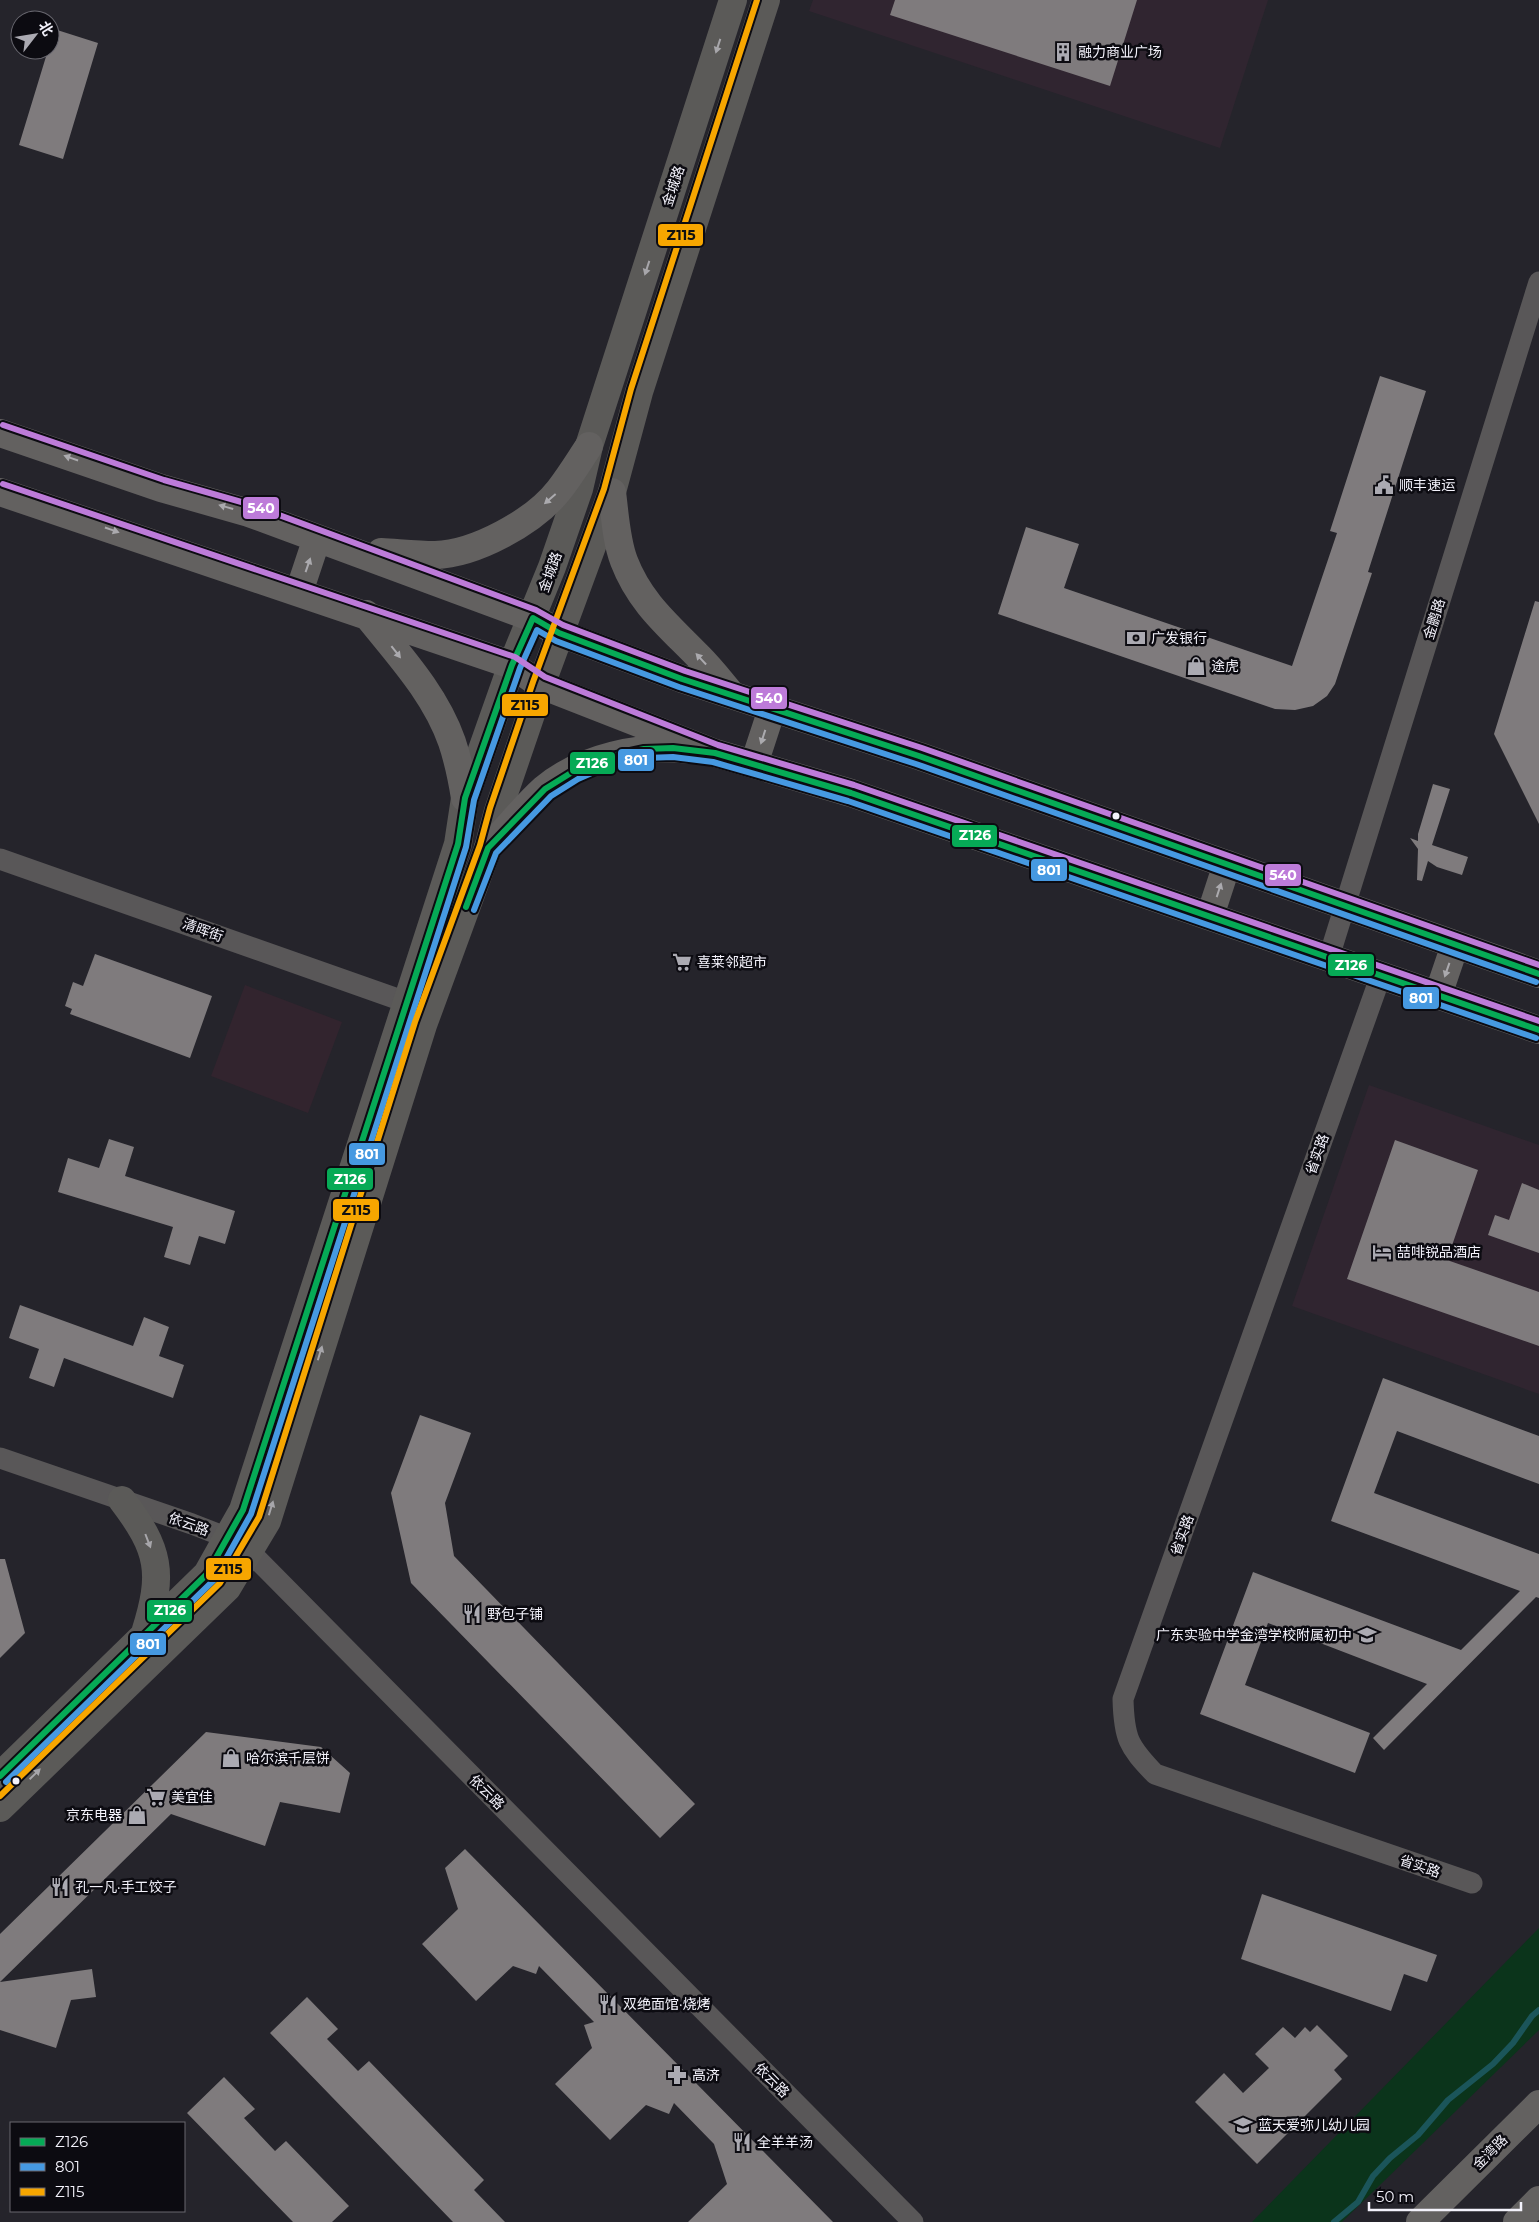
<svg xmlns="http://www.w3.org/2000/svg" width="1539" height="2222" font-family="Montserrat,'Noto Sans SC',sans-serif">
<rect width="100%" height="100%" fill="#25242b"/>
<path fill="#302530" d="M813,0H1268L1220,148L809,11Z
M1369,1085L1539,1145V1394L1292,1306Z"/>
<path fill="#32242e" d="M245,985L342,1022L308,1113L211,1076Z"/>
<path fill="#0b341b" d="M1539,1928V2030L1342,2222H1252Z"/>
<g fill="none" stroke-linecap="round" stroke-linejoin="round">
<path stroke="#1b555a" stroke-width="6" d="M1334,2222L1358,2202L1373,2176L1390,2158L1418,2135L1448,2100L1493,2064L1513,2043L1532,2016L1539,2010"/>
</g>
<path fill="#7f7b7d" d="M895,0H1137L1110,86L890,15Z
M54,29L98,43L63,159L19,145L48,50H50Z
M1380,376L1426,391L1368,572L1372,573L1335,684L1327,696L1313,706L1295,710L1275,709L998,614L1026,527L1079,544L1064,588L1292,666L1337,533L1330,531Z
M1535,601L1539,602V824L1494,734Z
M1433,784L1450,789L1432,845L1468,857L1462,875L1437,867L1428,861L1422,881L1417,880L1418,849L1410,838L1418,841V834Z
M95,954L212,996L190,1058L70,1014L72,1009L65,1006L73,982L83,986Z
M109,1139L134,1147L125,1176L235,1211L225,1244L199,1236L190,1265L164,1257L173,1227L58,1192L68,1158L99,1168Z
M1395,1140L1478,1170L1447,1260L1539,1292V1346L1347,1279Z
M1522,1183L1539,1190V1253L1488,1235L1495,1215L1509,1220Z
M20,1305L133,1346L144,1317L169,1327L159,1356L184,1365L173,1398L64,1358L54,1387L29,1378L39,1349L9,1338Z
M1383,1378L1539,1436V1484L1397,1431L1374,1493L1539,1554V1598L1536,1597L1384,1750L1373,1738L1427,1684L1268,1623L1245,1685L1370,1733L1355,1773L1200,1714L1253,1572L1461,1650L1520,1591L1331,1521Z
M420,1415L471,1433L445,1503L454,1556L695,1804L660,1838L411,1583L391,1493Z
M0,1559H5L25,1633L0,1658Z
M206,1732L321,1747L350,1773L340,1813L280,1802L265,1846L171,1814L0,1982V1934Z
M465,1849L833,2222H688L727,2184L714,2144L674,2103L669,2114L646,2105L610,2140L555,2084L592,2048L584,2025L594,2022L539,1966L536,1974L513,1966L476,2001L422,1944L458,1909L445,1868Z
M1262,1894L1437,1955L1427,1982L1404,1974L1391,2011L1241,1959Z
M92,1969L96,1997L71,2000L56,2048L0,2030V1982Z
M307,1997L338,2029L327,2039L358,2071L369,2061L484,2180L474,2190L505,2222H453L270,2033Z
M1317,2025L1348,2056L1334,2070L1342,2079L1257,2164L1195,2102L1224,2073L1243,2093L1269,2068L1255,2054L1283,2027L1295,2038L1305,2027L1310,2032Z
M224,2077L255,2109L244,2118L275,2151L286,2141L349,2206L332,2222H293L187,2113Z"/>
<g fill="none" stroke-linecap="round" stroke-linejoin="round">
<path stroke="#595758" stroke-width="21" d="M0,859L406,1002
M1329,957L1539,282
M1381,975L1123,1699C1124,1738 1128,1746 1155,1774L1472,1883
M0,1458L192,1524L228,1538L249,1551L913,2222"/>
<path stroke="#5b5a58" stroke-width="28" d="M122,1500C160,1550 164,1573 145,1633
M0,1776L207,1574L243,1510L458,844L465,798L512,665L552,567L579,489L589,446L733,0
M0,1808L227,1588L267,1521L423,1025L488,848L498,811L541,685L612,492L639,392L766,0"/>
<path stroke="#636160" stroke-width="28" d="M0,433L161,488L249,513L533,618L559,633L682,679L919,756L1539,974
M0,492L512,665L541,685L715,753L851,793L1539,1030
M612,492C615,515 616,540 624,561C640,603 669,626 699,657C711,669 721,682 732,695
M381,552C399,553 417,555 435,555C475,554 534,522 559,490C570,476 579,461 589,446
M299,592L317,538
M366,614C397,653 435,693 452,742C458,760 462,779 465,798
M754,764L772,709
M488,848C507,829 524,807 544,789C580,758 643,744 690,750
M1210,916L1227,864
M1438,995L1455,945
M1420,2222L1539,2104
M1517,2222L1539,2200"/>
<g stroke="#0c0b11" stroke-width="10">
<path id="bus-1" d="M466,907L488,848L545,789L574,771L607,757L644,749L673,748L715,753L851,793L1539,1030
M0,1776L207,1574L243,1510L458,844L465,798L512,665L533,618L559,633L682,679L919,756L1539,974"/>
</g>
<g stroke="#0c0b11" stroke-width="10">
<path id="bus-2" d="M474,910L496,853L551,796L578,779L610,765L645,758L673,757L713,762L848,801L1536,1038
M6,1782L214,1580L251,1514L466,847L474,800L520,668L537,630L556,641L679,687L916,764L1536,982"/>
</g>
<g stroke="#0c0b11" stroke-width="10">
<path id="bus-3" d="M0,1796L220,1583L259,1517L415,1022L480,845L490,808L533,682L604,489L631,389L757,0"/>
</g>
<g stroke="#0c0b11" stroke-width="10">
<path id="bus-4" d="M3,425L164,480L252,505L536,610L563,625L685,671L922,748L1539,965
M3,484L515,657L545,677L718,745L854,785L1539,1021"/>
</g>
<use href="#bus-1" stroke="#06aa56" stroke-width="6"/>
<use href="#bus-2" stroke="#4699e1" stroke-width="6"/>
<use href="#bus-3" stroke="#f7a600" stroke-width="6"/>
<use href="#bus-4" stroke="#bd7bd9" stroke-width="6"/>
</g>
<defs><path id="oneway-solid" d="M-6-.8H1V-3.2L6.5 0L1 3.2V.8H-6Z" transform="scale(1.25)"/></defs>
<g fill="#a7a6aa">
<use href="#oneway-solid" transform="translate(718 46) rotate(108)"/>
<use href="#oneway-solid" transform="translate(647 268) rotate(108)"/>
<use href="#oneway-solid" transform="translate(320 1353) rotate(-73)"/>
<use href="#oneway-solid" transform="translate(271 1508) rotate(-73)"/>
<use href="#oneway-solid" transform="translate(148 1541) rotate(69)"/>
<use href="#oneway-solid" transform="translate(35 1774) rotate(-44)"/>
</g>
<g fill="#abaaae">
<use href="#oneway-solid" transform="translate(71 458) rotate(-161)"/>
<use href="#oneway-solid" transform="translate(550 499) rotate(139)"/>
<use href="#oneway-solid" transform="translate(226 507) rotate(-164)"/>
<use href="#oneway-solid" transform="translate(112 530) rotate(19)"/>
<use href="#oneway-solid" transform="translate(308 565) rotate(-71)"/>
<use href="#oneway-solid" transform="translate(396 652) rotate(52)"/>
<use href="#oneway-solid" transform="translate(701 659) rotate(-133)"/>
<use href="#oneway-solid" transform="translate(763 737) rotate(108)"/>
<use href="#oneway-solid" transform="translate(1219 890) rotate(-72)"/>
<use href="#oneway-solid" transform="translate(1447 970) rotate(109)"/>
</g>
<defs>
<g id="building-bare" transform="scale(1.5)"><path d="M-4-6H4V6H1V3H-1V6H-4ZM-2.5-4.3h1.7v1.8h-1.7ZM.8-4.3h1.7v1.8H.8ZM-2.5-1h1.7V.8h-1.7ZM.8-1h1.7V.8H.8Z" fill="#abaab2" stroke="#0c0b11" stroke-width="2.5" paint-order="stroke"/></g>
<g id="civic-bare" transform="scale(1.5)"><path d="M-.6-6.5H3V-4.5H.6V-3L4-1V1h2V6H-6V1h2V-1L-.6-3ZM-1.2 2.5V6h2.4V2.5Z" fill="#abaab2" stroke="#0c0b11" stroke-width="2.5" paint-order="stroke"/></g>
<g id="bank-bare" transform="scale(1.5)"><path d="M-6-4H6V4H-6ZM0-2.3a2.3 2.3 0 1 0 0 4.6a2.3 2.3 0 1 0 0-4.6Z" fill="#abaab2" stroke="#0c0b11" stroke-width="2.5" paint-order="stroke"/></g>
<g id="shop-bare" transform="scale(1.5)"><path d="M-5-2.5h2.3a2.7 3.5 0 0 1 5.4 0H5L5.5 6h-11ZM-1.5-2.5h3a1.5 2.3 0 0 0-3 0Z" fill="#abaab2" stroke="#0c0b11" stroke-width="2.5" paint-order="stroke"/></g>
<g id="supermarket-bare" transform="scale(1.5)"><path d="M-6-5.5h2.5l.6 2H6L4.5 2H-2.5L-4.4-4H-6ZM-1.5 3.2a1.3 1.3 0 1 0 .1 0ZM3 3.2a1.3 1.3 0 1 0 .1 0Z" fill="#abaab2" stroke="#0c0b11" stroke-width="2.5" paint-order="stroke"/></g>
<g id="hotel-bare" transform="scale(1.5)"><path d="M-6-4.5h1.5V1H6V5H4.5V3h-9V5H-6ZM-4 0a1.8 1.8 0 1 1 3.6 0ZM.5 0V-2.5h3Q6-2.5 6 0Z" fill="#abaab2" stroke="#0c0b11" stroke-width="2.5" paint-order="stroke"/></g>
<g id="restaurant-bare" transform="scale(1.5)"><path d="M-5-6h1v4h1v-4h1v4h1v-4h1v5L-1.5 .5V6h-2V.5L-5-1ZM5-6V6H3V1.5H1.5Q1.5-4 5-6Z" fill="#abaab2" stroke="#0c0b11" stroke-width="2.5" paint-order="stroke"/></g>
<g id="school-bare" transform="scale(1.5)"><path d="M0-5L7-2L0 1L-7-2ZM-4 1L0 2.5L4 1V4Q0 6-4 4Z" fill="#abaab2" stroke="#0c0b11" stroke-width="2.5" paint-order="stroke"/></g>
<g id="pharmacy-bare" transform="scale(1.5)"><path d="M-2-6h4v4h4v4h-4v4h-4v-4h-4v-4h4Z" fill="#abaab2" stroke="#0c0b11" stroke-width="2.5" paint-order="stroke"/></g>
</defs>
<g fill-rule="evenodd">
<use href="#building-bare" x="1063" y="52"/>
<use href="#civic-bare" x="1384" y="485"/>
<use href="#bank-bare" x="1136" y="638"/>
<use href="#shop-bare" x="1196" y="666"/>
<use href="#supermarket-bare" x="682" y="962"/>
<use href="#hotel-bare" x="1382" y="1252"/>
<use href="#restaurant-bare" x="472" y="1614"/>
<use href="#school-bare" x="1367" y="1635"/>
<use href="#shop-bare" x="231" y="1758"/>
<use href="#supermarket-bare" x="156" y="1797"/>
<use href="#shop-bare" x="137" y="1815"/>
<use href="#restaurant-bare" x="60" y="1887"/>
<use href="#restaurant-bare" x="608" y="2004"/>
<use href="#pharmacy-bare" x="677" y="2075"/>
<use href="#school-bare" x="1243" y="2125"/>
<use href="#restaurant-bare" x="742" y="2142"/>
</g>
<g fill="#f3f2fb" stroke="#0c0b11" stroke-width="2">
<circle cx="1116" cy="816" r="4.5"/>
<circle cx="16" cy="1781" r="4.5"/>
</g>
<g text-anchor="middle" dominant-baseline="central" stroke-width="5" stroke-linejoin="round" paint-order="stroke">
<g font-size="14" fill="#f3f2fb" stroke="#0c0b11" text-anchor="start">
<text x="1078" y="52">融力商业广场</text>
<text x="1399" y="485">顺丰速运</text>
<text x="1151" y="638">广发银行</text>
<text x="1211" y="666">途虎</text>
<text x="697" y="962">喜莱邻超市</text>
<text x="1397" y="1252">喆啡锐品酒店</text>
<text x="487" y="1614">野包子铺</text>
<text x="1352" y="1635" text-anchor="end">广东实验中学金湾学校附属初中</text>
<text x="246" y="1758">哈尔滨千层饼</text>
<text x="171" y="1797">美宜佳</text>
<text x="122" y="1815" text-anchor="end">京东电器</text>
<text x="75" y="1887">孔一凡·手工饺子</text>
<text x="623" y="2004">双绝面馆·烧烤</text>
<text x="692" y="2075">高济</text>
<text x="1258" y="2125">蓝天爱弥儿幼儿园</text>
<text x="757" y="2142">全羊羊汤</text>
</g>
<g font-size="14" fill="#f3f2fb" stroke="#0c0b11">
<text transform="translate(673 186) rotate(-72)">金城路</text>
<text transform="translate(550 572) rotate(-70)">金城路</text>
<text transform="translate(1434 619) rotate(-73)">金鹏路</text>
<text transform="translate(203 930) rotate(20)">清晖街</text>
<text transform="translate(1317 1154) rotate(-70)">省实路</text>
<text transform="translate(189 1524) rotate(20)">依云路</text>
<text transform="translate(1182 1535) rotate(-70)">省实路</text>
<text transform="translate(487 1792) rotate(45)">依云路</text>
<text transform="translate(1420 1866) rotate(19)">省实路</text>
<text transform="translate(772 2080) rotate(45)">依云路</text>
<text transform="translate(1490 2152) rotate(-45)">金湾路</text>
</g>
</g>
<g stroke="#0c0b11" stroke-width="2">
<rect x="657" y="223" width="47" height="24" rx="5" fill="#f7a600"/>
<rect x="242" y="496" width="38" height="24" rx="5" fill="#bd7bd9"/>
<rect x="750" y="686" width="38" height="24" rx="5" fill="#bd7bd9"/>
<rect x="501" y="693" width="48" height="24" rx="5" fill="#f7a600"/>
<rect x="617" y="748" width="38" height="24" rx="5" fill="#4699e1"/>
<rect x="569" y="751" width="47" height="24" rx="5" fill="#06aa56"/>
<rect x="951" y="824" width="47" height="24" rx="5" fill="#06aa56"/>
<rect x="1030" y="858" width="38" height="24" rx="5" fill="#4699e1"/>
<rect x="1264" y="863" width="38" height="24" rx="5" fill="#bd7bd9"/>
<rect x="1327" y="953" width="48" height="24" rx="5" fill="#06aa56"/>
<rect x="1402" y="986" width="38" height="24" rx="5" fill="#4699e1"/>
<rect x="348" y="1142" width="38" height="24" rx="5" fill="#4699e1"/>
<rect x="326" y="1167" width="48" height="24" rx="5" fill="#06aa56"/>
<rect x="332" y="1198" width="48" height="24" rx="5" fill="#f7a600"/>
<rect x="205" y="1557" width="47" height="24" rx="5" fill="#f7a600"/>
<rect x="146" y="1599" width="47" height="24" rx="5" fill="#06aa56"/>
<rect x="129" y="1632" width="38" height="24" rx="5" fill="#4699e1"/>
</g>
<g font-size="14" text-anchor="middle" font-weight="bold" fill="#fff">
<text x="261" y="513">540</text>
<text x="769" y="703">540</text>
<text x="636" y="765">801</text>
<text x="592" y="768">Z126</text>
<text x="975" y="840">Z126</text>
<text x="1049" y="875">801</text>
<text x="1283" y="880">540</text>
<text x="1351" y="970">Z126</text>
<text x="1421" y="1003">801</text>
<text x="367" y="1159">801</text>
<text x="350" y="1184">Z126</text>
<text x="170" y="1615">Z126</text>
<text x="148" y="1649">801</text>
</g>
<g font-size="14" text-anchor="middle" font-weight="bold" fill="#111">
<text x="681" y="240">Z115</text>
<text x="525" y="710">Z115</text>
<text x="356" y="1215">Z115</text>
<text x="228" y="1574">Z115</text>
</g>
<rect x="10" y="2122" width="175" height="90" fill="#0c0b11" stroke="#68676f"/>
<rect x="20" y="2138" width="25" height="8" fill="#06aa56" stroke="#68676f"/>
<text x="55" y="2147" font-size="15" fill="#f3f2fb">Z126</text>
<rect x="20" y="2163" width="25" height="8" fill="#4699e1" stroke="#68676f"/>
<text x="55" y="2172" font-size="15" fill="#f3f2fb">801</text>
<rect x="20" y="2188" width="25" height="8" fill="#f7a600" stroke="#68676f"/>
<text x="55" y="2197" font-size="15" fill="#f3f2fb">Z115</text>
<g transform="translate(35 35) rotate(59)"><circle r="24" fill="#0c0b11" stroke="#68676f"/>
<path d="M0-4L9 19L0 12L-9 19Z" fill="#abaab2"/>
<text y="-8" font-size="14" font-weight="bold" text-anchor="middle" fill="#f3f2fb">北</text>
</g>
<path d="M1369 2202v8h152v-8" fill="none" stroke="#f3f2fb" stroke-width="2.5"/>
<text x="1376" y="2202" font-size="15" fill="#f3f2fb" stroke="#0c0b11" stroke-width="4" paint-order="stroke">50 m</text>
</svg>
